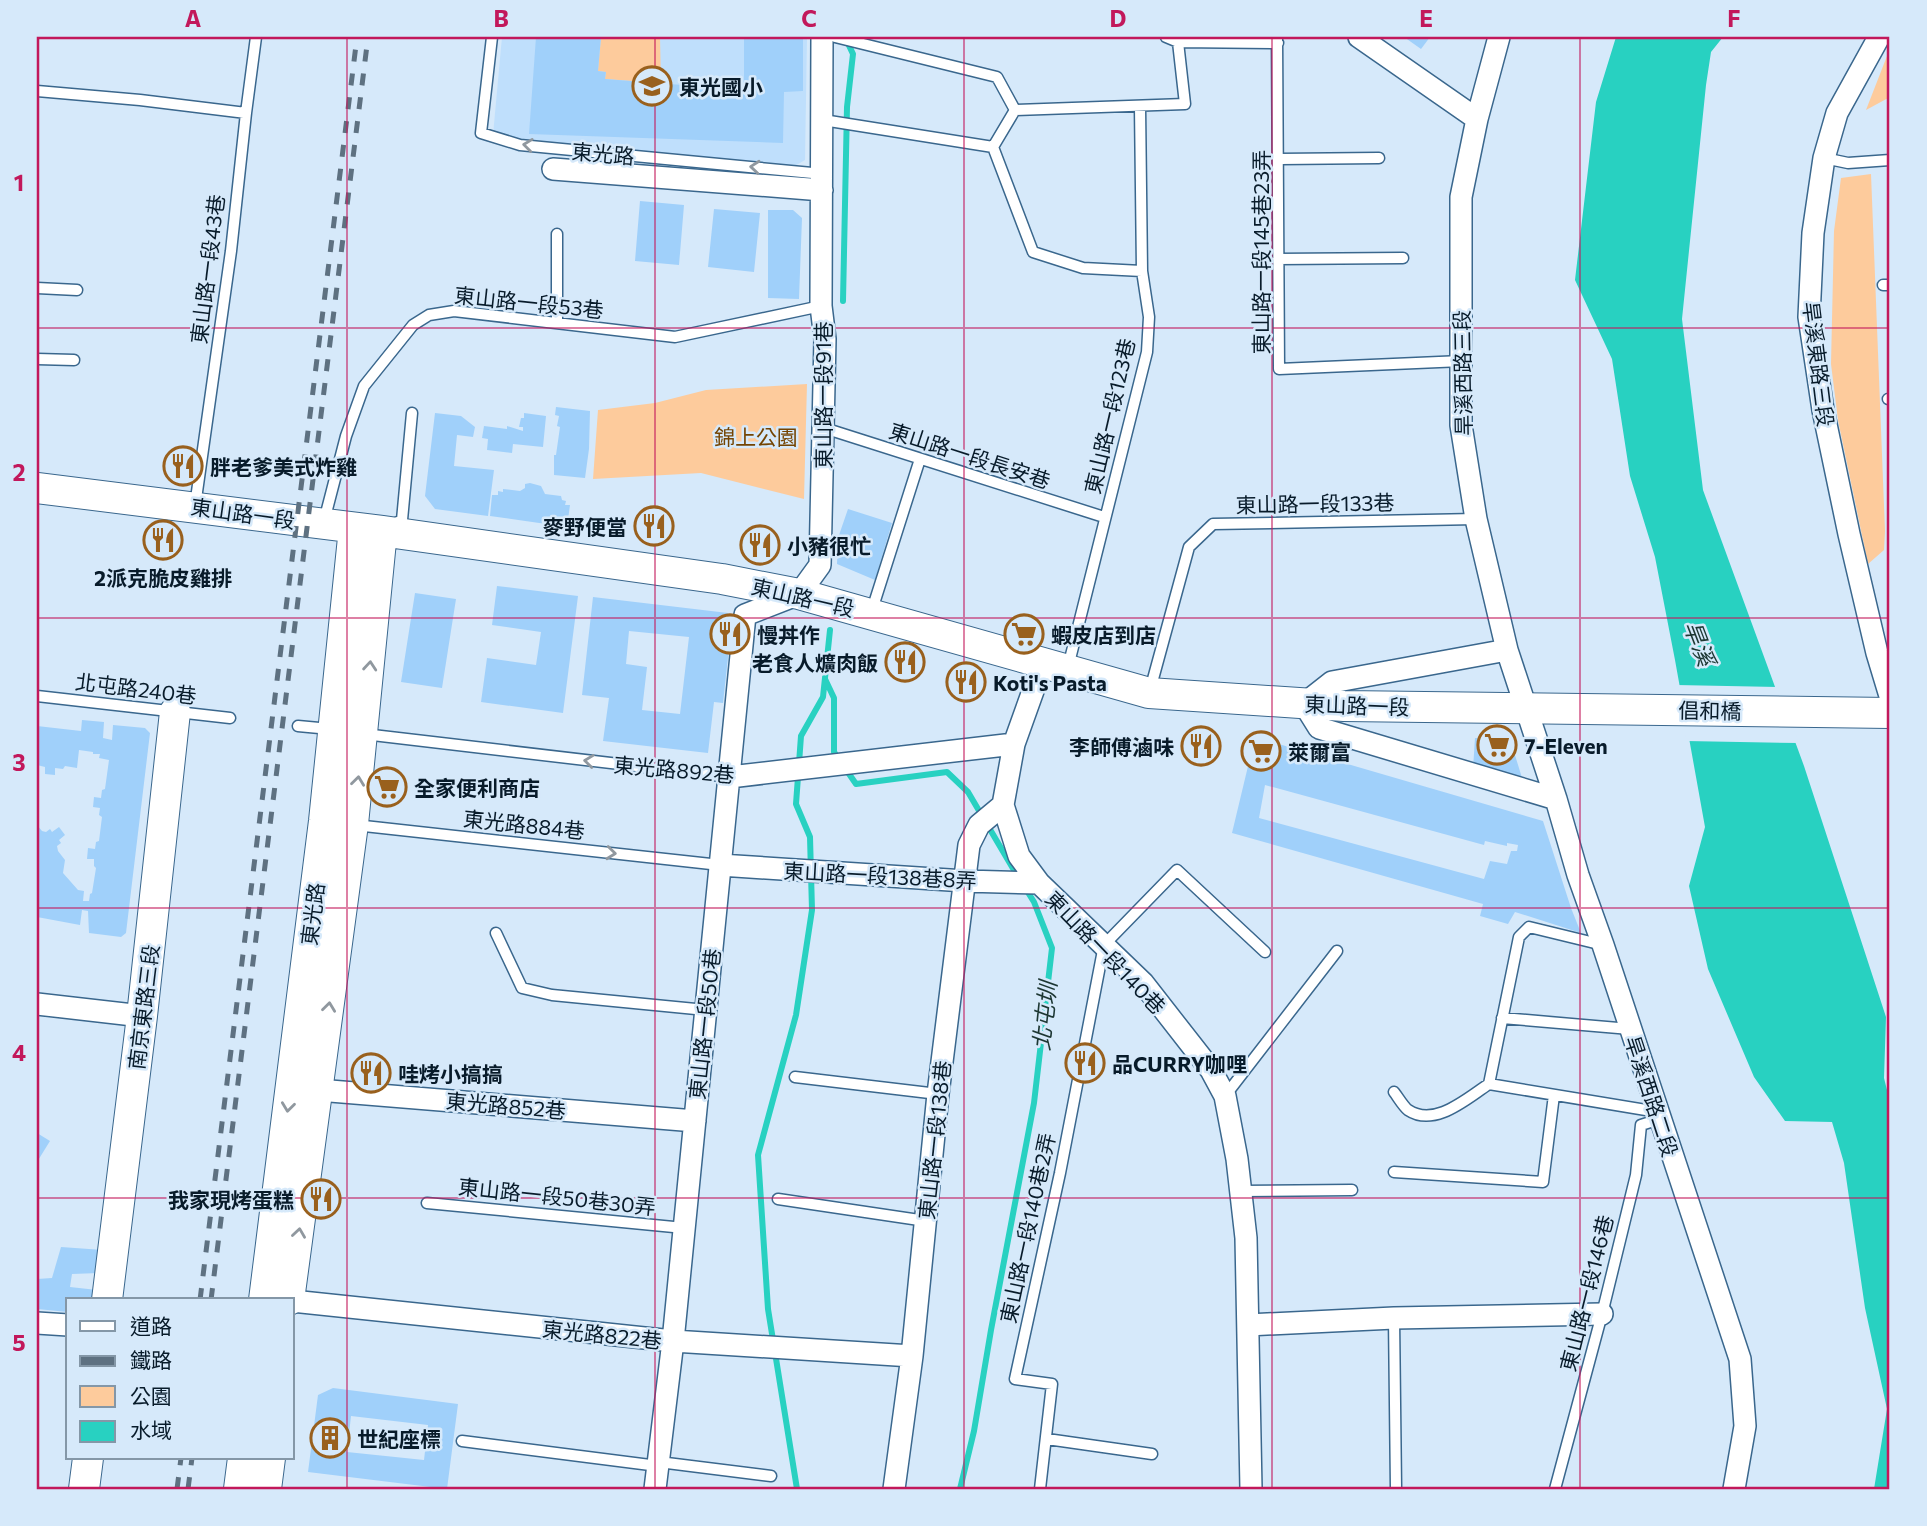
<svg xmlns="http://www.w3.org/2000/svg" width="1927" height="1526" font-family="Commissioner,'Noto Sans TC',sans-serif">
<rect width="100%" height="100%" fill="#d6e9fa"/>
<path fill="#bfdffc" d="M502,37H807L805,160L781,174L502,141L493,135Z"/>
<path fill="#fdcb9c" d="M601,37H660L661,83L605,79L606,72L598,71Z
M1890,53V97L1866,110L1887,56Z
M1871,174L1885,531L1884,550L1868,564L1838,420L1831,364L1834,231L1841,178Z
M807,384L804,499L701,473L593,479L598,410L655,403L706,390Z"/>
<path fill="#28d1c1" d="M1616,37H1723L1711,52L1706,85L1682,319L1703,490L1804,766L1886,1017L1884,1078L1890,1102V1489H1874L1887,1409L1865,1308L1844,1163L1832,1122L1785,1121L1754,1077L1708,969L1689,886L1705,827L1675,660L1655,557L1630,476L1612,359L1575,280L1596,102Z"/>
<path fill="#d6e9fa" d="M1676,685L1778,687L1799,743L1686,741Z"/>
<g fill="none" stroke-linecap="round" stroke-linejoin="round">
<path stroke="#28d1c1" stroke-width="6" d="M843,301L847,107L853,54L846,39
M825,679L834,698V752L856,784L947,772L968,792L1018,877
M797,1489L768,1309L758,1155L796,1015L812,910L810,837L796,804L801,736L823,697L830,630
M960,1489L974,1431L991,1330L1034,1103L1052,948L1034,902L1024,886"/>
</g>
<path fill="#a0d0fa" fill-rule="evenodd" d="M536,37H601L598,71L606,72L605,79L734,89L733,80L744,81V37H803V91L784,92L783,143L529,134Z
M1404,37H1430L1421,49Z
M640,201L684,205L679,265L635,261Z
M714,209L760,213L754,272L708,267Z
M768,210H793L802,218L799,299L768,298Z
M556,407L590,411L589,449L585,478L554,475V455H556L560,427L557,426L559,416L555,415Z
M435,413L461,416L475,427L473,437L457,435L454,466L494,470L488,516L435,509L425,496Z
M524,413L546,416L543,447L513,444L512,453L487,450L488,439L482,438L484,426L507,429V426L523,431V427H519L521,418H524Z
M530,483L541,486L545,494L561,496L562,500L566,501L565,505H570L567,527L490,516L492,495H498V491L503,492V489L520,491L525,488V484Z
M848,509L892,523L875,580L837,564L838,538Z
M497,586L578,596L563,713L481,702L487,658L536,665L541,632L492,625Z
M415,593L456,599L442,688L401,682Z
M593,597L728,613L732,621L723,703L714,702L708,753L603,741L609,698L582,695ZM629,631L689,637L680,714L642,710L647,667L626,664Z
M82,720L104,722L103,738L112,740L113,725L145,728L150,733L126,933L121,937L89,933L88,911L82,910L80,925L37,917V825L42,831L46,832L50,829L52,832L59,827L65,835L59,840L61,843L57,846L58,851L65,860L63,873L78,890L84,891L83,901H89L90,894L92,893L96,868L94,866V859H87L88,848L95,849L96,842L99,841L102,817L99,815L100,808L93,807L94,797L101,798L102,790L105,789L109,760L99,758L100,754H93V752L79,750L77,768L65,766L63,769L55,768V775L45,774V767L37,765V726L81,731Z
M1255,737L1543,821L1571,908L1581,933L1515,912L1508,924L1480,916L1483,904L1232,833ZM1265,785L1484,845L1485,841L1507,846V843L1518,845L1517,851H1511L1507,864L1490,861L1484,879L1259,818Z
M1475,738L1510,739L1523,781L1473,769Z
M37,1133L50,1141L37,1162Z
M61,1247L103,1250L99,1273L72,1274L70,1287L97,1290V1300H68V1312L37,1309V1279L52,1278Z
M333,1388L458,1404L447,1489L308,1472L318,1395ZM351,1416L428,1425L424,1460L347,1452Z"/>
<g fill="none" stroke-linecap="round" stroke-linejoin="round">
<g stroke="#3a678d" stroke-width="13">
<path id="lane" d="M492,37L481,133L520,145L823,174
M835,37L997,77L1015,110L1185,104L1178,42
M1166,37L1178,42L1278,43
M1277,37L1279,369L1462,361
M37,91L140,100L246,113
M1015,110L993,147L1033,252L1083,268L1142,271
M823,120L993,147
M1824,158L1848,163L1890,160
M1280,159L1379,158
M1278,259L1403,258
M1883,285H1890
M37,288L77,290
M557,323V234
M37,359L74,360
M1888,399H1890
M824,428L1104,517
M195,506L231,251L246,113L256,37
M324,521L346,436L364,386L413,325L429,315L454,311L675,337L821,306
M392,525L402,520L412,413
M871,613L920,459
M1068,667L1147,352L1149,317L1142,271L1140,107
M1150,690L1189,547L1213,524L1476,519
M37,696L230,718
M298,726L330,729
M364,734L730,777
M355,825L720,865
M496,933L522,988L552,995L706,1010
M1502,1018L1630,1029
M795,1077L938,1094
M1489,1084L1519,937L1529,927L1603,945
M1394,1092C1398,1097 1403,1106 1408,1110C1435,1128 1467,1098 1489,1084L1658,1112
M1225,1096L1337,951
M1394,1172L1543,1182L1554,1095
M1241,1191L1352,1190
M778,1199L926,1221
M427,1203L684,1228
M1394,1318L1396,1489
M1047,1439L1152,1454
M462,1441L658,1466L667,1463L771,1476
M1040,1489L1052,1384L1015,1379L1060,1173L1104,945L1177,870L1265,952
M1555,1489L1602,1314L1636,1175L1641,1125L1660,1119"/>
</g>
<g stroke="#3a678d" stroke-width="24">
<path id="street" d="M1359,37L1477,119
M1499,37L1477,119L1461,197V425L1476,519L1507,650L1556,799L1578,875L1603,945L1740,1359L1745,1426L1734,1489
M1879,37L1837,113L1824,158L1813,233L1809,317L1823,410L1849,534L1877,653L1890,696
M553,169L822,190
M1507,650L1332,682L1304,704L1319,728L1556,799
M1043,663L1014,744L1003,805L1019,856L1039,883L1143,983L1211,1070L1225,1096L1237,1159L1246,1238L1251,1489
M730,777L1014,744
M720,865L965,881L1039,883
M37,1004L142,1016
M318,1090L695,1121
M292,1301L673,1341L912,1356
M37,1323L68,1325
M1248,1325L1394,1318L1602,1314
M655,1489L673,1341L745,615L799,594L820,565L825,339L821,306L822,37
M894,1489L912,1356L938,1094L969,845L979,825L1003,805"/>
</g>
<g stroke="#3a678d" stroke-width="32">
<path id="secondary" d="M37,488L382,531L722,579L799,594L1149,693L1344,706L1890,713
M107,1300L142,1016L175,712
M264,1300L324,821L354,528
M289,1300L353,824L382,531
M84,1489L88,1458
M239,1489L243,1458
M266,1489L270,1458"/>
</g>
<use href="#lane" stroke="#fff" stroke-width="10"/>
<use href="#street" stroke="#fff" stroke-width="21"/>
<use href="#secondary" stroke="#fff" stroke-width="30"/>
<path stroke="#5e7181" stroke-width="5" stroke-dasharray="12 12" stroke-linecap="butt" d="M200,1300L357,37
M211,1300L368,37
M177,1489L181,1458
M188,1489L192,1458"/>
</g>
<defs><path id="oneway-chevron" d="M-2-3.5L2.5 0L-2 3.5" fill="none" stroke-width="1.6" stroke-linecap="round" stroke-linejoin="round" transform="scale(1.75)"/></defs>
<g stroke="#90989f">
<use href="#oneway-chevron" transform="translate(528 145) rotate(-173)"/>
<use href="#oneway-chevron" transform="translate(755 167) rotate(-175)"/>
<use href="#oneway-chevron" transform="translate(370 666) rotate(-85)"/>
<use href="#oneway-chevron" transform="translate(589 761) rotate(-173)"/>
<use href="#oneway-chevron" transform="translate(358 781) rotate(-83)"/>
<use href="#oneway-chevron" transform="translate(611 853) rotate(6)"/>
<use href="#oneway-chevron" transform="translate(329 1007) rotate(-83)"/>
<use href="#oneway-chevron" transform="translate(288 1107) rotate(97)"/>
<use href="#oneway-chevron" transform="translate(299 1233) rotate(-82)"/>
</g>
<path fill="none" stroke="#c2185b" stroke-width="2" stroke-opacity="0.55" d="M347,37V1489M655,37V1489M964,37V1489M1272,37V1489M1580,37V1489M37,328H1890M37,618H1890M37,908H1890M37,1198H1890"/>
<defs>
<g id="school-ring" transform="scale(2.0125)"><circle r="9.5" fill="#d6e9fa" stroke="#99601d" stroke-width="1.5"/><path d="M0-5L7-2L0 1L-7-2ZM-4 1L0 2.5L4 1V4Q0 6-4 4Z" fill="#99601d"/></g>
<g id="restaurant-ring" transform="scale(2.0125)"><circle r="9.5" fill="#d6e9fa" stroke="#99601d" stroke-width="1.5"/><path d="M-5-6h1v4h1v-4h1v4h1v-4h1v5L-1.5 .5V6h-2V.5L-5-1ZM5-6V6H3V1.5H1.5Q1.5-4 5-6Z" fill="#99601d"/></g>
<g id="supermarket-ring" transform="scale(2.0125)"><circle r="9.5" fill="#d6e9fa" stroke="#99601d" stroke-width="1.5"/><path d="M-6-5.5h2.5l.6 2H6L4.5 2H-2.5L-4.4-4H-6ZM-1.5 3.2a1.3 1.3 0 1 0 .1 0ZM3 3.2a1.3 1.3 0 1 0 .1 0Z" fill="#99601d"/></g>
<g id="building-ring" transform="scale(2.0125)"><circle r="9.5" fill="#d6e9fa" stroke="#99601d" stroke-width="1.5"/><path d="M-4-6H4V6H1V3H-1V6H-4ZM-2.5-4.3h1.7v1.8h-1.7ZM.8-4.3h1.7v1.8H.8ZM-2.5-1h1.7V.8h-1.7ZM.8-1h1.7V.8H.8Z" fill="#99601d"/></g>
</defs>
<g fill-rule="evenodd">
<use href="#school-ring" x="652" y="86"/>
<use href="#restaurant-ring" x="183" y="466"/>
<use href="#restaurant-ring" x="654" y="526"/>
<use href="#restaurant-ring" x="163" y="540"/>
<use href="#restaurant-ring" x="760" y="545"/>
<use href="#restaurant-ring" x="730" y="634"/>
<use href="#supermarket-ring" x="1024" y="634"/>
<use href="#restaurant-ring" x="905" y="662"/>
<use href="#restaurant-ring" x="966" y="682"/>
<use href="#supermarket-ring" x="1497" y="745"/>
<use href="#restaurant-ring" x="1201" y="746"/>
<use href="#supermarket-ring" x="1261" y="751"/>
<use href="#supermarket-ring" x="387" y="787"/>
<use href="#restaurant-ring" x="1085" y="1063"/>
<use href="#restaurant-ring" x="371" y="1073"/>
<use href="#restaurant-ring" x="321" y="1199"/>
<use href="#building-ring" x="330" y="1438"/>
</g>
<g text-anchor="middle" dominant-baseline="central" stroke-width="5" stroke-linejoin="round" paint-order="stroke">
<g font-size="21" font-weight="bold" fill="#081b2a" stroke="#d6e9fa" text-anchor="start">
<text x="679" y="86">東光國小</text>
<text x="210" y="466">胖老爹美式炸雞</text>
<text x="627" y="526" text-anchor="end">麥野便當</text>
<text x="787" y="545">小豬很忙</text>
<text x="163" y="577" text-anchor="middle">2派克脆皮雞排</text>
<text x="757" y="634">慢丼作</text>
<text x="1051" y="634">蝦皮店到店</text>
<text x="878" y="662" text-anchor="end">老食人爌肉飯</text>
<text x="993" y="682">Koti's Pasta</text>
<text x="1524" y="745">7-Eleven</text>
<text x="1174" y="746" text-anchor="end">李師傅滷味</text>
<text x="1288" y="751">萊爾富</text>
<text x="414" y="787">全家便利商店</text>
<text x="1112" y="1063">品CURRY咖哩</text>
<text x="398" y="1073">哇烤小搞搞</text>
<text x="294" y="1199" text-anchor="end">我家現烤蛋糕</text>
<text x="357" y="1438">世紀座標</text>
</g>
<g font-size="21" fill="#081b2a" stroke="#d6e9fa">
<text transform="translate(603 153) rotate(5)">東光路</text>
<text transform="translate(1260 252) rotate(-90)">東山路一段145巷23弄</text>
<text transform="translate(207 269) rotate(-83)">東山路一段43巷</text>
<text transform="translate(529 302) rotate(6)">東山路一段53巷</text>
<text transform="translate(1819 364) rotate(83)">旱溪東路三段</text>
<text transform="translate(1462 373) rotate(-91)">旱溪西路三段</text>
<text transform="translate(822 395) rotate(-90)">東山路一段91巷</text>
<text transform="translate(1109 416) rotate(-77)">東山路一段123巷</text>
<text transform="translate(970 455) rotate(18)">東山路一段長安巷</text>
<text transform="translate(1315 503) rotate(-1)">東山路一段133巷</text>
<text transform="translate(243 513) rotate(8)">東山路一段</text>
<text transform="translate(803 597) rotate(13)">東山路一段</text>
<text transform="translate(136 688) rotate(7)">北屯路240巷</text>
<text transform="translate(1357 705) rotate(2)">東山路一段</text>
<text transform="translate(1710 710) rotate(1)">倡和橋</text>
<text transform="translate(674 769) rotate(5)">東光路892巷</text>
<text transform="translate(524 824) rotate(6)">東光路884巷</text>
<text transform="translate(880 875) rotate(3)">東山路一段138巷8弄</text>
<text transform="translate(312 914) rotate(-83)">東光路</text>
<text transform="translate(1106 952) rotate(46)">東山路一段140巷</text>
<text transform="translate(143 1007) rotate(-83)">南京東路三段</text>
<text transform="translate(704 1024) rotate(-84)">東山路一段50巷</text>
<text transform="translate(1652 1096) rotate(72)">旱溪西路二段</text>
<text transform="translate(506 1105) rotate(5)">東光路852巷</text>
<text transform="translate(934 1140) rotate(-84)">東山路一段138巷</text>
<text transform="translate(557 1196) rotate(6)">東山路一段50巷30弄</text>
<text transform="translate(1027 1228) rotate(-78)">東山路一段140巷2弄</text>
<text transform="translate(1586 1293) rotate(-76)">東山路一段146巷</text>
<text transform="translate(602 1334) rotate(6)">東光路822巷</text>
</g>
<g font-size="21" fill="#744402" stroke="#d6e9fa">
<text x="756" y="436">錦上公園</text>
</g>
<g font-size="23" font-style="italic" fill="#1d3733" stroke="#d6e9fa">
<text transform="translate(1700 643) rotate(69)">旱溪</text>
<text transform="translate(1044 1016) rotate(-84)">北屯圳</text>
</g>
</g>
<rect width="1927" height="1526" fill="none" stroke="#d6e9fa" stroke-width="77"/>
<rect x="66" y="1298" width="228" height="161" fill="#d6e9fa" stroke="#8497a7" stroke-width="2"/>
<rect x="80" y="1321" width="35" height="10" fill="#ffffff" stroke="#8497a7" stroke-width="2"/>
<text x="130" y="1334" font-size="21" fill="#081b2a">道路</text>
<rect x="80" y="1356" width="35" height="10" fill="#5e7181" stroke="#8497a7" stroke-width="2"/>
<text x="130" y="1368" font-size="21" fill="#081b2a">鐵路</text>
<rect x="80" y="1386" width="35" height="21" fill="#fdcb9c" stroke="#8497a7" stroke-width="2"/>
<text x="130" y="1404" font-size="21" fill="#081b2a">公園</text>
<rect x="80" y="1421" width="35" height="21" fill="#28d1c1" stroke="#8497a7" stroke-width="2"/>
<text x="130" y="1438" font-size="21" fill="#081b2a">水域</text>
<rect x="38" y="38" width="1850" height="1450" fill="none" stroke="#c2185b" stroke-width="2.5"/>
<g font-size="23" text-anchor="middle" font-weight="bold" fill="#c2185b">
<text x="193" y="27">A</text>
<text x="501" y="27">B</text>
<text x="809" y="27">C</text>
<text x="1118" y="27">D</text>
<text x="1426" y="27">E</text>
<text x="1734" y="27">F</text>
<text x="19" y="191">1</text>
<text x="19" y="481">2</text>
<text x="19" y="771">3</text>
<text x="19" y="1061">4</text>
<text x="19" y="1351">5</text>
</g>
</svg>
